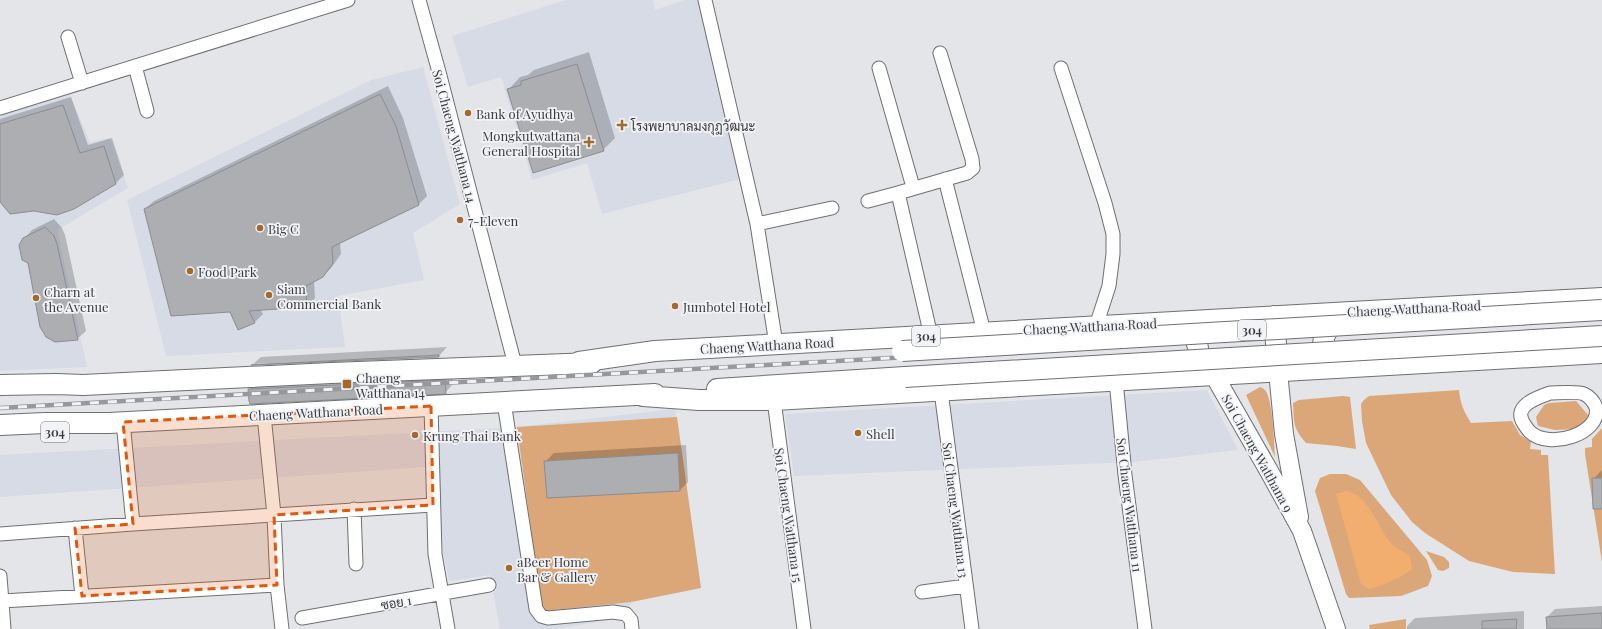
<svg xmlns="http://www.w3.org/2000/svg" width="1602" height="629" font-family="'Playfair Display',Sarabun,serif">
<rect width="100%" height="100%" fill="#e3e5e9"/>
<path fill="#d6dbe6" d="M566,0H653L655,10L685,0H698L741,179L602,214L587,163L532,180L501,77L468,87L452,36Z
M423,67L460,204L413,233L424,280L338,296L345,347L166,356L127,200L371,80Z
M70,95L90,142L110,138L128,188L57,230L87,367L0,371V115Z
M1207,390L1238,450L1134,462L794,476L785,414Z
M675,409L701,588L632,602L621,618L556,629H500L490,575L449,581L425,467L0,497V455L517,427Z"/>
<path fill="#dba778" d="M1260,387C1262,388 1264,389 1265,390C1273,399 1274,444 1275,457L1246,395Z
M1459,390C1460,403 1464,412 1471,423L1512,421L1520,435L1531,442L1530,449L1541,450V455H1548L1555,574L1513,572L1469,561L1425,533L1412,522L1391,495L1366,443L1362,421L1361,404L1364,400L1369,396Z
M1343,396L1350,397L1356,449L1337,446L1306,443C1293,428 1294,423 1293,403L1299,400Z
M1576,401L1589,416L1577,429L1555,430L1538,426L1536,417L1544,405L1549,403Z
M677,417L701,588L631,602L546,611L541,603L517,427Z
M1602,428V562L1585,454V448L1592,447V439Z
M1330,474H1346L1360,480L1427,560L1432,576L1428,586L1401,596L1349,598L1346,594L1315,491L1320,478Z
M1426,551L1444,557L1449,562V568L1443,571L1438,570Z
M1406,619V629H1370L1369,625Z"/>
<path fill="#f2ae6f" d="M1346,491C1370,495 1377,528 1392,544C1394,547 1406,553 1410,556L1412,569C1406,575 1378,588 1369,589L1361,584L1336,494Z"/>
<path fill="#0003" d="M589,52L615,138L603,150L509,89L520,77L528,75L534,70Z
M388,86L403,118L427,196L419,204L340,242L341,254L331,268L323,276L314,281L315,298L307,306L260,309L263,314L255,322L239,328L230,311L145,209L154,201Z
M71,97L88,145L112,138L124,175L116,183L73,208L0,201V119Z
M54,219L62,228L65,235L86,331L77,339L24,239L32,230Z
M447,347L439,356L253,364L261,357Z
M453,372V384L445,393L250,401L249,389L257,381Z
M686,445L688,482L680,490L546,461L554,453Z
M1602,470V489L1593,479Z
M1602,606V629H1548L1547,617L1555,609Z
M1524,611V629H1407V626L1415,618Z"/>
<path fill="#acaeb1" stroke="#8b8d91" d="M577,64L604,151L533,173L507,89L521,85V81Z
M380,94L396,126L419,205L332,247L333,263L323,277L306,286L307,307L249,311L255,323L238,330L230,312L171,316L144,209Z
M63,105L80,153L104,146L116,184L74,209L57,215L34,211L10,214L0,202V124Z
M45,227L54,236L57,244L78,340L55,342L46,337L40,327L28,263L22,260L19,245L23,238Z
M439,355V357L251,365Z
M445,380L446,394L250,404L249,401L248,389Z
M678,453L680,491L547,498L544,461Z
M1592,478H1602V509H1593Z
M1602,613V629H1547L1546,617Z
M1517,619L1516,629H1482V621Z"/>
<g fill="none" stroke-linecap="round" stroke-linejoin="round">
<g stroke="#6e7073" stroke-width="15">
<path id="street" d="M419,0L439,72L515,365
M705,0L757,224L776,344
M68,37L82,83
M135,66L147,111
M879,68L913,187
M1061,68L1105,203L1113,234V254L1109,286L1096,326
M0,108L348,0
M945,179L984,332
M868,201L898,193
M757,224L832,208
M931,336L898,193L967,173L973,168L972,159L940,53
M1116,380L1125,475L1145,629
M941,391L972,629
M1550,393C1557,393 1578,391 1584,394C1589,396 1594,402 1596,407C1602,434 1549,450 1530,432C1528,430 1526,427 1524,424C1512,406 1536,398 1550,393Z
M774,400L804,629
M504,402L536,609L541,616L548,618L613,612L626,614L631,620L632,629
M431,406L435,554L448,629
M264,415L274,515L277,585L282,629
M123,422L133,524
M354,509L356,564
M75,528L82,596
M0,534L133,524L433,505
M0,576L4,629
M922,592L966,586
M2,601L277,585
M302,618L489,585"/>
</g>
<g stroke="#6e7073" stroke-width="20">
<path id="secondary" d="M1278,371L1284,434L1299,517
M1214,375L1269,471L1302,531L1336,629"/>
</g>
<g stroke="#6e7073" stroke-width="22">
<path id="primary" d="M1274,316L1278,371
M1181,323C1198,332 1206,361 1189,373
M579,362L655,351L1602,298
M1335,365C1331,363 1329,360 1327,357C1317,341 1328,326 1340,316
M0,385L56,384L83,385L331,373L592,363
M717,389L905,377
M643,396L699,400H774L1602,353
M0,425L45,423H109L655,394"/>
</g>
<use href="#street" stroke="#fff" stroke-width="13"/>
<use href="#secondary" stroke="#fff" stroke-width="18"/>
<use href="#primary" stroke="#fff" stroke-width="20"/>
<g stroke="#96989b" stroke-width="4.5">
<path id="rail" d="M0,408L1602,318"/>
</g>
<use href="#rail" stroke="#f1f3f7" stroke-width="3" stroke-dasharray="9" stroke-linecap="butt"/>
<g stroke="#6e7073" stroke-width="22" stroke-linecap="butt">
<path id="primary-bridge" d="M902,351L1602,310
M905,377L1602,336"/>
</g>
<use href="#primary-bridge" stroke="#fff" stroke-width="20"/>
</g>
<path fill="#df580e" fill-opacity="0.2" stroke="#df580e" stroke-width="3" stroke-dasharray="8 5" stroke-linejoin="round" d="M431,406L433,505L274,515L277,585L82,596L75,528L133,524L123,422Z"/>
<g fill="#a5692b" stroke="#f1f3f7" stroke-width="1.5">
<circle cx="468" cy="113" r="4"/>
<path d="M620 119h4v4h4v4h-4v4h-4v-4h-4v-4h4z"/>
<path d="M587 136h4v4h4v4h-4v4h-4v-4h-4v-4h4z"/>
<circle cx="460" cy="220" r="4"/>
<circle cx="260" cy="228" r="4"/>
<circle cx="190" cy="271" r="4"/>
<circle cx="269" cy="295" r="4"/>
<circle cx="36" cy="298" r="4"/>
<circle cx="675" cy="306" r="4"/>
<rect x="342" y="379" width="10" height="10" rx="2"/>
<circle cx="858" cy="433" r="4"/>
<circle cx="415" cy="435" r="4"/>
<circle cx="509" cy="568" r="4"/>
</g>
<g text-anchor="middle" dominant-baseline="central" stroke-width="3.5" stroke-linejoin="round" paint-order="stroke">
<g fill="#f1f3f7" stroke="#717275" stroke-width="1">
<rect x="1238" y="320" width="28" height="20" rx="3"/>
<rect x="912" y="326" width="28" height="20" rx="3"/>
<rect x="41" y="422" width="28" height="20" rx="3"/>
</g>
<g font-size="12" font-weight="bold" fill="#3a3b3d">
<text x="1252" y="330">304</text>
<text x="926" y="336">304</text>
<text x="55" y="432">304</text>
</g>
<g font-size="13" fill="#3a3b3d" stroke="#f1f3f7" text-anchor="start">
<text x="476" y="113">Bank of Ayudhya</text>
<text x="631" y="125">โรงพยาบาลมงกุฎวัฒนะ</text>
<text x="580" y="135" text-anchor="end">Mongkutwattana<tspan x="580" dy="15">General Hospital</tspan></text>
<text x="468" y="220">7-Eleven</text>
<text x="268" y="228">Big C</text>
<text x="198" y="271">Food Park</text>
<text x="277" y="288">Siam<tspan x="277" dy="15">Commercial Bank</tspan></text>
<text x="44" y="291">Charn at<tspan x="44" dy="15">the Avenue</tspan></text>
<text x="683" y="306">Jumbotel Hotel</text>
<text x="356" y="377">Chaeng<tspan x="356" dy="15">Watthana 14</tspan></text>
<text x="866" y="433">Shell</text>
<text x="423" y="435">Krung Thai Bank</text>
<text x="517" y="561">aBeer Home<tspan x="517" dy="15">Bar &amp; Gallery</tspan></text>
</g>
<g font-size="13" fill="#3a3b3d" stroke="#f1f3f7">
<text transform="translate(455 136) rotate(75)">Soi Chaeng Watthana 14</text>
<text transform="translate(1414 308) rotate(-3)">Chaeng Watthana Road</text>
<text transform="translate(1090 326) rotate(-3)">Chaeng Watthana Road</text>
<text transform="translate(767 345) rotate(-3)">Chaeng Watthana Road</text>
<text transform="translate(316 412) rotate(-3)">Chaeng Watthana Road</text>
<text transform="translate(1258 453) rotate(61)">Soi Chaeng Watthana 9</text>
<text transform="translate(1130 505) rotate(83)">Soi Chaeng Watthana 11</text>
<text transform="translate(956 510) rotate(83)">Soi Chaeng Watthana 13</text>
<text transform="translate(789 515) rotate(82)">Soi Chaeng Watthana 15</text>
<text transform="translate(396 602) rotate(-10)">ซอย 1</text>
</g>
</g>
</svg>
